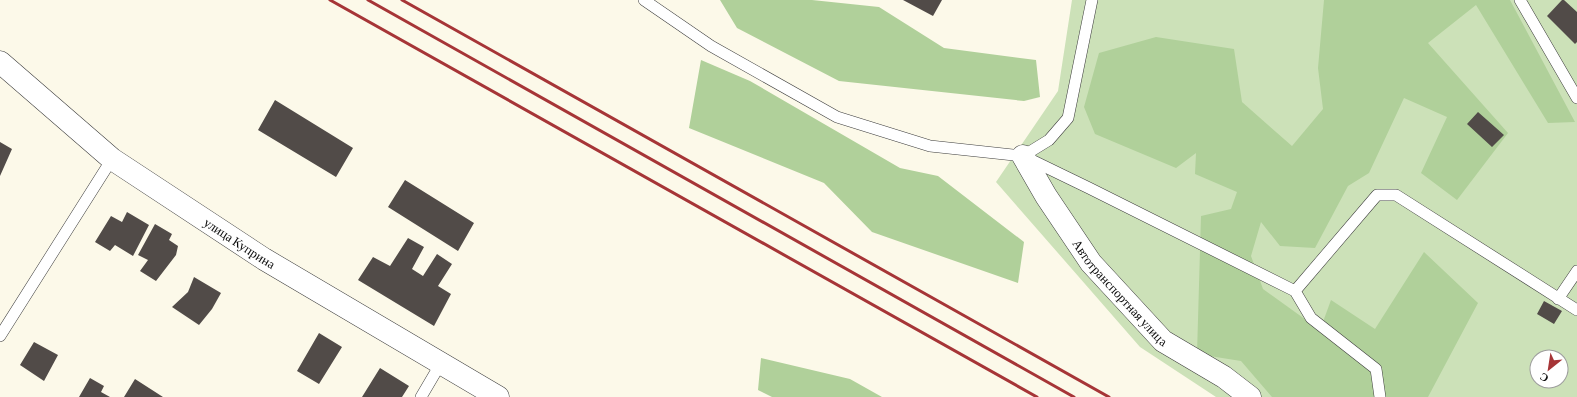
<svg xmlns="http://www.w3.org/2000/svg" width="1577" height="397" font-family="'Crimson Pro',serif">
<rect width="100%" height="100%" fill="#fcf9e9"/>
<path fill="#cce1b8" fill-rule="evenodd" d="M1072,0H1577V397H1216L1140,347L996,182L1058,91ZM1537,357H1561V381H1537Z"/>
<path fill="#b0d09a" d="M720,0H812L879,7L944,48L1036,60L1040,97L1024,101L839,81L737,28Z
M1324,0H1510L1575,122L1548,123L1476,5L1428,43L1508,133L1457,200L1421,173L1447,117L1404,98L1369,173L1348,186L1315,248L1280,246L1261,222L1251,256L1263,289L1320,330L1331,300L1375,329L1424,252L1478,303L1428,397H1272L1241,361L1197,354L1201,216L1231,209L1237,192L1195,174L1196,153L1176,168L1095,134L1084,107L1099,53L1156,37L1234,49L1242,102L1292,146L1323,109L1318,68Z
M701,60L750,81L900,168L938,176L1024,242L1018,283L872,232L824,183L689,128Z
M761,358L850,379L882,397H772L758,390Z"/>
<path fill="#514b48" d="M903,0H942L933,16Z
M1562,0H1564L1577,12V42L1575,44L1547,16Z
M275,100L353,148L336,177L258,130Z
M1478,112L1504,135L1492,147L1467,124Z
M0,142L12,149L0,176Z
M405,180L474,223L458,251L388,207Z
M127,212L149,225L133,256L115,245L110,251L95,242L111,216L122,222Z
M155,224L172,234L169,240L178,246L176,255L156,281L140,271L148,260L138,255Z
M408,238L424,247L412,269L423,276L437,254L452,264L438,286L451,294L434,326L358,280L373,257L390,266Z
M194,277L221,293L212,309L199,325L172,307L188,292Z
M1544,301L1562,311L1554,324L1537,314Z
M319,333L342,347L319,384L297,371Z
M34,342L58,355L44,381L20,365Z
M380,368L409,386L402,397H362Z
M90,378L104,386L101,392L110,397H79Z
M135,379L163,397H124Z"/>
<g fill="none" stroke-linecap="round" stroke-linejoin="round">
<g stroke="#3d3d3d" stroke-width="12">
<path id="service" d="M644,0L711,46L837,117L930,146L1023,156L1089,188L1295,291L1311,318L1376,369L1380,397
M1520,0L1577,98
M1023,156L1049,140L1068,118L1092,0
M1295,291L1377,195H1396L1577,310
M1558,299L1577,271
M0,336L112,159
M421,397L441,363"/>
</g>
<g stroke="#3d3d3d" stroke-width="23">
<g id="minor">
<path id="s1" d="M0,62L112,159L264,259L498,397"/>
<path id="s2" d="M1023,156L1046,196L1091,263L1163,341L1224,377L1250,397"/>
</g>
</g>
<use href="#service" stroke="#fff" stroke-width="11"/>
<use href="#minor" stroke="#fff" stroke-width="22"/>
<path stroke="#a63537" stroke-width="3" d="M330,0L1037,397
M368,0L1074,397
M402,0L1109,397"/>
</g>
<g text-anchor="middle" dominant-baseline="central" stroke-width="4" stroke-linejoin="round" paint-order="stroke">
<g font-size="13" fill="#0a0a0a" stroke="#fff">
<text stroke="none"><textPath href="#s1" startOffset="301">улица Куприна</textPath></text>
<text stroke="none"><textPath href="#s2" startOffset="168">Автотранспортная улица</textPath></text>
</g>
</g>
<g transform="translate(1549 369) rotate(210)"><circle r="19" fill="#ffffff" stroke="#9d9d9d"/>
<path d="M0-3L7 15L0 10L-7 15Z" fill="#a63537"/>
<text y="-6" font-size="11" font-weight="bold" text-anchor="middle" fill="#0a0a0a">С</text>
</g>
</svg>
